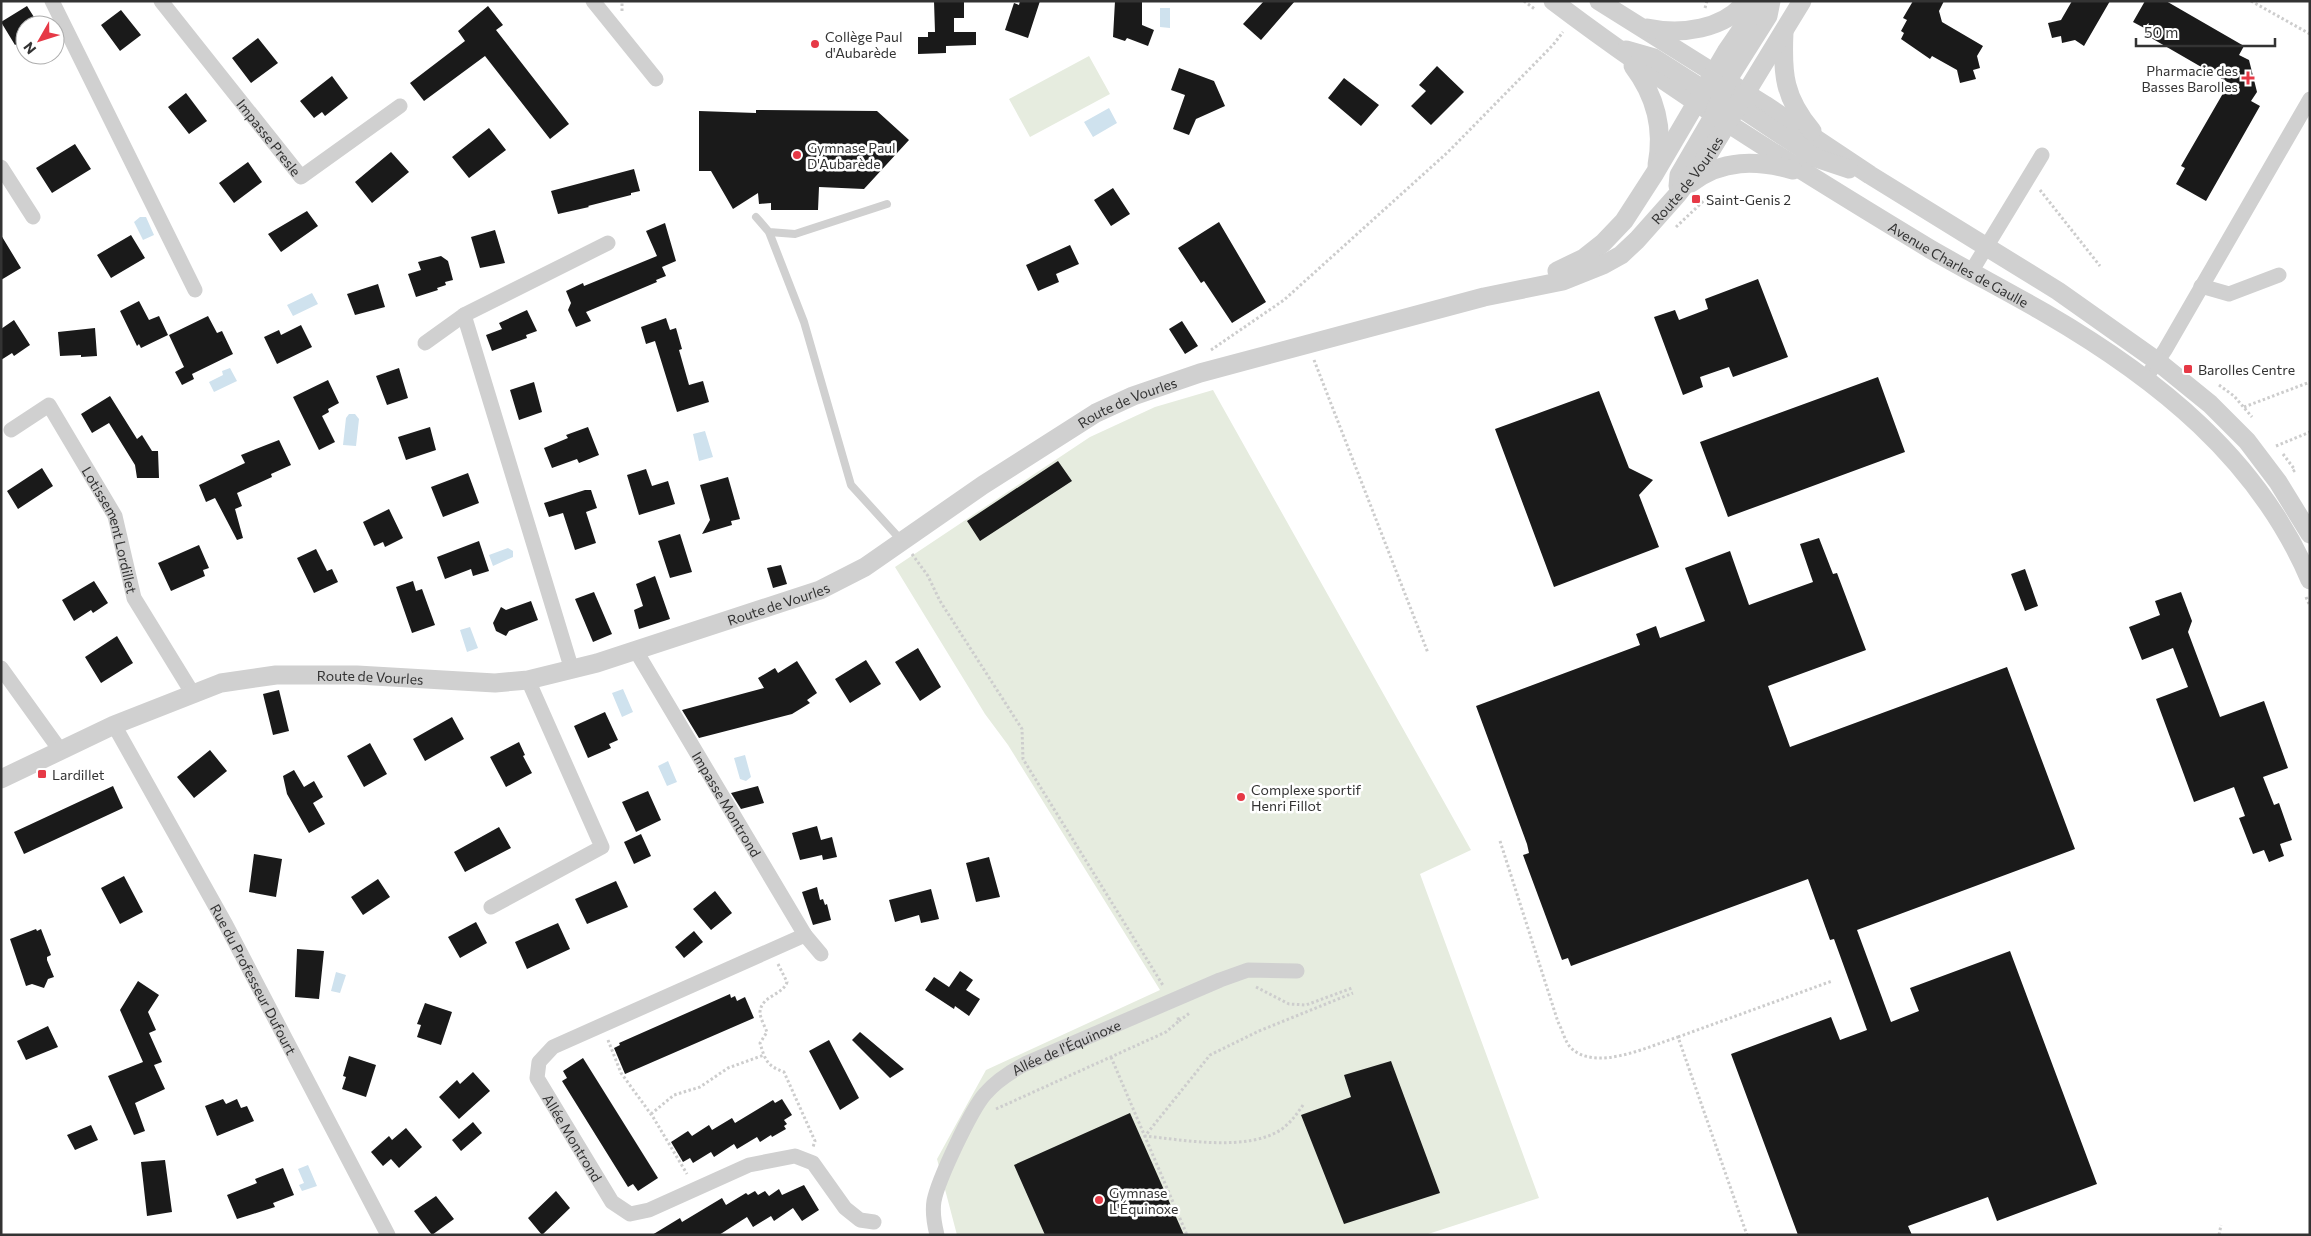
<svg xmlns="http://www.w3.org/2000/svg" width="2311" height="1236" font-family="Commissioner,sans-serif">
<rect width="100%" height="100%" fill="#fff"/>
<path fill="#e6ecdf" d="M1089,56L1110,94L1030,137L1009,99Z
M1213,390L1471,850L1420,874L1539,1198L1425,1235H957L937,1159L986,1070L1160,990L1008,745L985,714L895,567L1090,437L1155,407Z"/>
<path fill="#cfe2ee" d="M1160,8H1170V28L1160,27Z
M1109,108L1117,123L1093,137L1084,122Z
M140,217H146L154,235L143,240L134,222Z
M312,293L318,304L293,316L287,305Z
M230,368L237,381L214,392L209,382L223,375L222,371Z
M349,414H355L359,419L356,446L343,445L346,418Z
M705,431L713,457L699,461L693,434Z
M508,548L513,551V557L493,566L489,555Z
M470,627L478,648L467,652L460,630Z
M623,689L633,712L622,717L612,693Z
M745,755L751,777L746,781L740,779L734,758Z
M668,761L677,782L667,786L658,766Z
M336,972L346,975L340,993L331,991Z
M308,1165L317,1186L302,1191L299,1185L304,1183L298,1169Z"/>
<path fill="#1a1a1a" d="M934,1H964V18H954V32H976V45L946,46V53L918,54V37H928V32H935Z
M1020,1H1040L1028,38L1005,30L1014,3L1019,5Z
M1115,1H1142V25L1154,30L1148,46L1127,38L1125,41L1113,37Z
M1264,1H1295L1261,40L1243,24Z
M1913,1H1944L1939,11L1942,22L1983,46L1977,56L1980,68L1973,70L1976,79L1960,83L1957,70L1932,56L1930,59L1901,39L1904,33L1901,31L1907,20L1903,18Z
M2072,1H2110L2084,46L2075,40L2062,43L2061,36L2052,38L2048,23L2061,20Z
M2145,1H2166L2244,46L2239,55L2249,60L2257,92L2251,101L2260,106L2206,201L2176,184L2185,168L2181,166L2229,83L2146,35L2148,30L2133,22Z
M27,6L39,25H25V38L15,45L1,22Z
M488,6L503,25L496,30L569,124L550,139L485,56L424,101L410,83L465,41L458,31Z
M121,10L141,35L120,51L101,25Z
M258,38L278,63L251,83L232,58Z
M1437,66L1464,92L1431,125L1411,106L1426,91L1419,85Z
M1179,68L1214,81L1225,106L1196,119L1189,135L1173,129L1185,95L1171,90Z
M332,76L348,98L325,116L322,112L314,118L300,101Z
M1344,78L1379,105L1361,126L1328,98Z
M186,93L207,121L189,134L168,107Z
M756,110L877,111L909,140L864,189L819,187L818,210H771V203L759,204L758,193L733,209L711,171H699V111L756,113Z
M489,128L506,150L469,178L452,157Z
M75,144L91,169L52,193L36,168Z
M391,152L409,172L372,203L355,182Z
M248,162L262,182L234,203L219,183Z
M634,169L640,191L631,193V195L588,206L589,207L558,214L551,191Z
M1113,188L1130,214L1111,226L1094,200Z
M307,211L318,226L281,252L268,234Z
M1219,222L1266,302L1232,323L1204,281L1201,283L1178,248Z
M665,223L676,261L662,267L666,276L656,280L657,282L586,312L591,321L576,327L568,310L571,303L566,291L583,283L584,286L657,256L646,231Z
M495,230L505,263L480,268L471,237Z
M1,235L21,268L1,280Z
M131,235L145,258L111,278L97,255Z
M1070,245L1079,264L1056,274L1059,282L1038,291L1026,265Z
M441,256L448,261L453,280L445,282L446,285L437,288L438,290L416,297L408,274L421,270L418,262Z
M1758,279L1788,357L1733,377L1729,367L1700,377L1703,387L1683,395L1654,317L1675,310L1679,320L1708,309L1705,299Z
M378,284L385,307L355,315L347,294Z
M139,301L149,320L159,316L168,335L141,348L139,344L137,346L120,311Z
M527,310L537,331L526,335L527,338L492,351L486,335L502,329L499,323Z
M208,316L217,333L222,331L233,354L192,374L194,379L182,385L175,372L184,367L169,335Z
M666,318L670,330L676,328L682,349L679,350L689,385L703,381L709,402L677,412L655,341L646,344L641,327Z
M14,320L30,345L14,356L12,353L1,360V329Z
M1182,321L1198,346L1185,354L1169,329Z
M301,325L312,347L277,364L264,337L279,330L281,335Z
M95,328L97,356L81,357V355L60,356L58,332Z
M399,368L408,398L387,405L376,376Z
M1878,377L1905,452L1728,517L1700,442Z
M328,380L339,403L328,409L329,412L322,416L335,442L319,450L293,397Z
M534,382L542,412L519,420L510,390Z
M1599,391L1629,468L1653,480L1639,495L1659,547L1554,587L1495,429Z
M110,396L137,439L142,435L152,451H158L159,478H137L135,465L109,423L92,433L81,414Z
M430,427L436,450L406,460L398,437Z
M588,427L599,455L579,463L577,459L552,468L544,448L568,438L566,435Z
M279,440L291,465L271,474L272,477L237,493L242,506L235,509L243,538L237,540L215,498L206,502L199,485L245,463L241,455Z
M1058,461L1072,481L980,541L967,521Z
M42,468L53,486L18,509L7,491Z
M646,469L652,486L668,481L675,504L639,515L627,475Z
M468,473L479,503L443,517L431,487Z
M728,477L740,519L731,521L732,525L702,534L710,520L700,485Z
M585,490H591L597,508L586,512L596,543L575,550L563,513L549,517L544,503Z
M389,509L403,538L385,547L383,542L374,546L363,522Z
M680,534L692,572L670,578L658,541Z
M1819,538L1833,574L1837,573L1866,650L1768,686L1790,747L2007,667L2075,849L1857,930L1891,1022L1919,1011L1910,988L2010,951L2097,1184L1997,1221L1988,1197L1908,1226L1912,1235H1798L1731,1054L1831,1017L1840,1040L1867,1030L1834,939L1830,940L1808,879L1571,966L1568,958L1562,960L1523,855L1529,853L1527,844L1476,706L1640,645L1636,634L1656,626L1660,638L1705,621L1685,568L1730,551L1749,605L1813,582L1800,544Z
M479,541L489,571L473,576L471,569L445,579L437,557Z
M199,545L209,568L203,570L205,576L171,591L158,563Z
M316,549L327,571L332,569L338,582L314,593L297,558Z
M781,565L787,584L773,588L767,568Z
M2025,569L2038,606L2025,611L2011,574Z
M655,576L670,619L639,629L634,610L643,606L636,584Z
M94,581L108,603L93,613L91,610L74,621L62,600Z
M413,581L416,591L422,589L435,625L412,633L396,587Z
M594,592L612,634L593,642L575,599Z
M2181,592L2192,621L2188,632L2220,717L2264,701L2288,768L2263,777L2274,805L2279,803L2292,840L2280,844L2284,856L2269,862L2264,850L2253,854L2239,818L2245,816L2234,787L2194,802L2156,699L2188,687L2173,648L2142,660L2129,627L2160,615L2155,601Z
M531,601L538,620L509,631L506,636L496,631L493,623L501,607L506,610Z
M117,636L133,663L101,683L85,657Z
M918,648L941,687L920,701L895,662Z
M866,660L881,684L850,703L835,679Z
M797,661L817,693L807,700L810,703L792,714L699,738L682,710L764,688L758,678L775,668L778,673Z
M279,690L289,731L273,735L263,694Z
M605,712L618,740L609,744L611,748L588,758L574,726Z
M452,717L464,739L425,761L413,739Z
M519,742L525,755L523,756L532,773L506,787L490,757Z
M370,743L387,774L364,787L347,756Z
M210,750L227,771L194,798L177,777Z
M294,770L304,787L314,781L323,797L313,803L325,824L309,833L287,794L283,776Z
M113,786L123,808L24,854L14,832Z
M758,786L764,803L741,809L731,793Z
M648,791L661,820L636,832L622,802Z
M817,826L821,840L832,837L837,857L823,860L822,855L800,860L792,833Z
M499,827L511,848L465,872L454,852Z
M641,834L651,856L634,864L624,842Z
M254,854L282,859L276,897L249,892Z
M989,857L1000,897L976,902L966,863Z
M124,876L143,912L120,924L101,888Z
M378,879L390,897L363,915L351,897Z
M616,881L628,907L587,924L575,899Z
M817,887L820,900L823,899L825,905L827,904L831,920L813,925L802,892Z
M931,889L939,919L921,923L919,915L895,922L889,900Z
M715,891L732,913L711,930L693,909Z
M476,922L487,943L460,958L448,937Z
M558,923L570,949L527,969L515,942Z
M36,929L37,931L41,929L51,955L47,957V960L54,977L48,979L44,988L32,984L26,986L10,939Z
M694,931L703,942L684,958L675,947Z
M297,949L324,951L319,999L295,997Z
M960,971L973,980L966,990L980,999L969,1016L955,1006L954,1009L925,990L934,977L949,987Z
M138,981L159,995L148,1012L156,1030L149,1033L162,1062L154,1065L165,1089L135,1103L145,1131L134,1135L108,1076L143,1062L120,1010Z
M730,994L731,998L735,996L737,1001L745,997L754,1018L625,1074L614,1048L620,1045L619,1043Z
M425,1003L452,1012L441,1045L417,1037L421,1025L417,1024Z
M48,1026L58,1047L26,1060L17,1041Z
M860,1032L904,1069L890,1078L852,1040Z
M829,1040L859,1098L840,1110L809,1051Z
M349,1056L376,1065L366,1097L342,1089L346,1077L343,1076Z
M583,1058L658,1178L638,1191L633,1184L628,1187L562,1081L567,1078L563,1071Z
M1391,1061L1440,1193L1344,1224L1301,1115L1351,1097L1344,1075Z
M473,1072L490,1091L459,1119L439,1097L457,1080L460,1084Z
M223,1099L226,1104L237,1099L241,1108L247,1106L254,1121L217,1136L205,1106Z
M782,1099L792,1115L784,1120L787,1124L784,1126L786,1129L772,1137L771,1135L760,1142L757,1137L737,1149L734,1144L714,1157L711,1152L693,1163L690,1158L683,1162L671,1142L688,1131L692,1136L709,1125L712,1130L732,1118L735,1123L773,1100L775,1103Z
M1130,1113L1184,1235H1045L1014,1165Z
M473,1122L482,1133L461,1151L452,1140Z
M91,1125L98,1140L75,1150L67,1135Z
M406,1128L422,1147L399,1168L391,1159L383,1166L371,1152L389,1136L392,1140Z
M165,1160L172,1212L147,1216L141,1162Z
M283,1168L294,1195L273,1203L275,1207L237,1219L227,1195L257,1183L255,1179Z
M804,1185L819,1210L802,1221L793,1208L774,1221L771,1216L753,1227L747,1217L719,1235H652L680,1218L682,1222L722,1198L726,1205L746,1193L748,1195L755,1191L758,1195L765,1191L769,1196L779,1189L782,1195Z
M556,1191L570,1208L542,1235L528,1218Z
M436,1196L454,1219L432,1235L414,1211Z"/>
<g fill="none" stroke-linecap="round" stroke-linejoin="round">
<path stroke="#cdcdcd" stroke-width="3" stroke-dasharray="2.5 2.5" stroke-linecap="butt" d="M1524,1L1536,10
M2251,1L2310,34
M1705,8L1707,1
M622,11V1
M2040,190L2100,266
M1676,227L1711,194
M1211,350L1284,300L1448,152L1553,45L1563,32
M1314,360L1428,653
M2219,385L2234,396L2252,417
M2244,407L2310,382
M2276,446L2310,432
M2283,454L2295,470L2292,472
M912,554L928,576L940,601L1022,729L1023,759L1164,987
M2306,597L2310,606
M1500,841L1558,1022C1562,1029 1565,1041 1570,1047C1595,1073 1649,1046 1678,1037L1747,1235
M778,964L787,982C783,995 761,996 760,1012C760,1018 765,1027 767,1032L760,1043C765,1060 767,1066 784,1072L815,1141L813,1147
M1256,987L1289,1004L1306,1005L1352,988
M1179,1021L1191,1012
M1678,1037L1832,981
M608,1040L621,1073L653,1117L687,1174
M1111,1057L1187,1235
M1303,1105C1297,1114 1291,1122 1282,1129C1248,1152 1184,1140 1145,1136L1210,1055L1259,1031L1353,993
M996,1109L1166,1032L1179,1021L1177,1015
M651,1114L674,1095L700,1087L728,1068L764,1055
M2219,1235L2221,1225"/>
<path stroke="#d0d0d0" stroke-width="8" d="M756,217L769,232L804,322L851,485L901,540
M769,232L795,234L887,204"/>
<g stroke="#d0d0d0" stroke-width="15">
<path d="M52,1L195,290"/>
<path id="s1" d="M161,1L301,177L400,106"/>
<path d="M593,1L656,79"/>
<path d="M1,167L33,217"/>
<path d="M1971,272L2042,155"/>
<path d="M2201,286L2229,294L2279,275"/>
<path d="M425,343L464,315"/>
<path d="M2145,379L2165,350L2310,99"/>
<path id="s2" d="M11,430L49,405L115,516L134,598L193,694"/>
<path id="s3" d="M636,651L805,935L821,954"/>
<path d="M1,668L60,750"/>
<path d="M572,670L464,315L608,243"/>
<path id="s4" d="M114,725L226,925L388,1235"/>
<path d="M491,907L602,847L528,680"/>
<path id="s5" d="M805,935L553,1047L539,1062L537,1078L612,1202L630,1214L649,1210L749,1165L795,1156L813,1163L845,1208L860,1220L874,1222"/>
<path id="s6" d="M937,1235C934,1223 932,1213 934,1201C938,1180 971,1110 985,1094C996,1081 1010,1072 1025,1064L1220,980L1248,970L1297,971"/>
</g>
<g stroke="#d0d0d0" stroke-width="19">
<path id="s7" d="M1553,1C1673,92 1801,171 1930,249C1968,271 2007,291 2045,313C2157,378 2258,458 2310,580"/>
<path d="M1599,1L1765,105L1870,175L2058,291L2157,361L2210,404L2247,441L2278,482L2310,534"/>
<path d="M1647,28C1680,35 1725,30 1746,1"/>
<path d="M1784,32C1782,74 1784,98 1812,131"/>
<path d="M1626,50L1654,58L1712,95L1738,106L1816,158L1849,169"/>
<path d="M1633,66C1655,95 1664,129 1657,165"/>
<path d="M1691,183C1722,159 1757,160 1793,170"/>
<path d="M1678,186L1679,175L1714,115L1727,81L1768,16L1771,1"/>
<path d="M1557,271L1584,258L1603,243L1624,221L1655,173L1726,52L1761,1"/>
<path id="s8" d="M1,779L114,725L221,683L276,675H357L495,683L528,680L597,663L820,590L865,567L983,485L1096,413L1133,396L1200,373L1484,297L1563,281L1603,265L1621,255L1637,240L1677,195L1708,155L1802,1"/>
</g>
</g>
<g fill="#e63946" stroke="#fff" stroke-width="2">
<circle cx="815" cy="44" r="5"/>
<path d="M2245.5 70.5h5v5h5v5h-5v5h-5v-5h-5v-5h5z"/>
<circle cx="797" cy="155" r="5"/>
<rect x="1691" y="194" width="10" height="10" rx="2.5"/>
<rect x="2183" y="364" width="10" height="10" rx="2.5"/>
<rect x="37" y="769" width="10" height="10" rx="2.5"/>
<circle cx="1241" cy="797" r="5"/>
<circle cx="1099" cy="1200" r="5"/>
</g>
<g text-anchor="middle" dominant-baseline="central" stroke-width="5" stroke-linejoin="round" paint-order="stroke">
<g font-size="14" fill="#333" stroke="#fff" text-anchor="start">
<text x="825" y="36">Collège Paul<tspan x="825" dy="16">d'Aubarède</tspan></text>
<text x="2238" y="70" text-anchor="end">Pharmacie des<tspan x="2238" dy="16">Basses Barolles</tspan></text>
<text x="807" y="147">Gymnase Paul<tspan x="807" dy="16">D'Aubarède</tspan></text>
<text x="1706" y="199">Saint-Genis 2</text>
<text x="2198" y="369">Barolles Centre</text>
<text x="52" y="774">Lardillet</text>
<text x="1251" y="789">Complexe sportif<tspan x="1251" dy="16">Henri Fillot</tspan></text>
<text x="1109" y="1192">Gymnase<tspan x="1109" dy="16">L'Équinoxe</tspan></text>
</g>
<g font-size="14" fill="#333" stroke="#fff">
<text stroke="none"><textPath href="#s1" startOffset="174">Impasse Presle</textPath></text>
<text stroke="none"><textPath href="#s8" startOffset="1832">Route de Vourles</textPath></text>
<text stroke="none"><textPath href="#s7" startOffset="484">Avenue Charles de Gaulle</textPath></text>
<text stroke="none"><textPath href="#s8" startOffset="1215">Route de Vourles</textPath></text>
<text stroke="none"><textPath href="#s2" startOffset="186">Lotissement Lordillet</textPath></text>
<text stroke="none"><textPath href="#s8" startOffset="810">Route de Vourles</textPath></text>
<text stroke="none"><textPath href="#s8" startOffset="390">Route de Vourles</textPath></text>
<text stroke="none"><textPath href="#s3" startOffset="178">Impasse Montrond</textPath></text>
<text stroke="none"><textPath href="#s4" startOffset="290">Rue du Professeur Dufourt</textPath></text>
<text stroke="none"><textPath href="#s6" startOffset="248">Allée de l'Équinoxe</textPath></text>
<text stroke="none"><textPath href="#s5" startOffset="382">Allée Montrond</textPath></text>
</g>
</g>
<rect width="2311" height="1236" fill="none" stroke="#333333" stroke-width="5"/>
<g transform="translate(40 40) rotate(231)"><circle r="24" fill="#ffffff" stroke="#adadad"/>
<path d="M0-4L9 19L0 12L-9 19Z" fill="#e63946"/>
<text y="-8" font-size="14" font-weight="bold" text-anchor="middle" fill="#333333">N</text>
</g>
<path d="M2136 38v8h139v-8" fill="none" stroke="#333333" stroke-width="2.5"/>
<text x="2144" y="38" font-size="15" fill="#333333" stroke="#ffffff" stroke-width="4" paint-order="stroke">50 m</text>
</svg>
